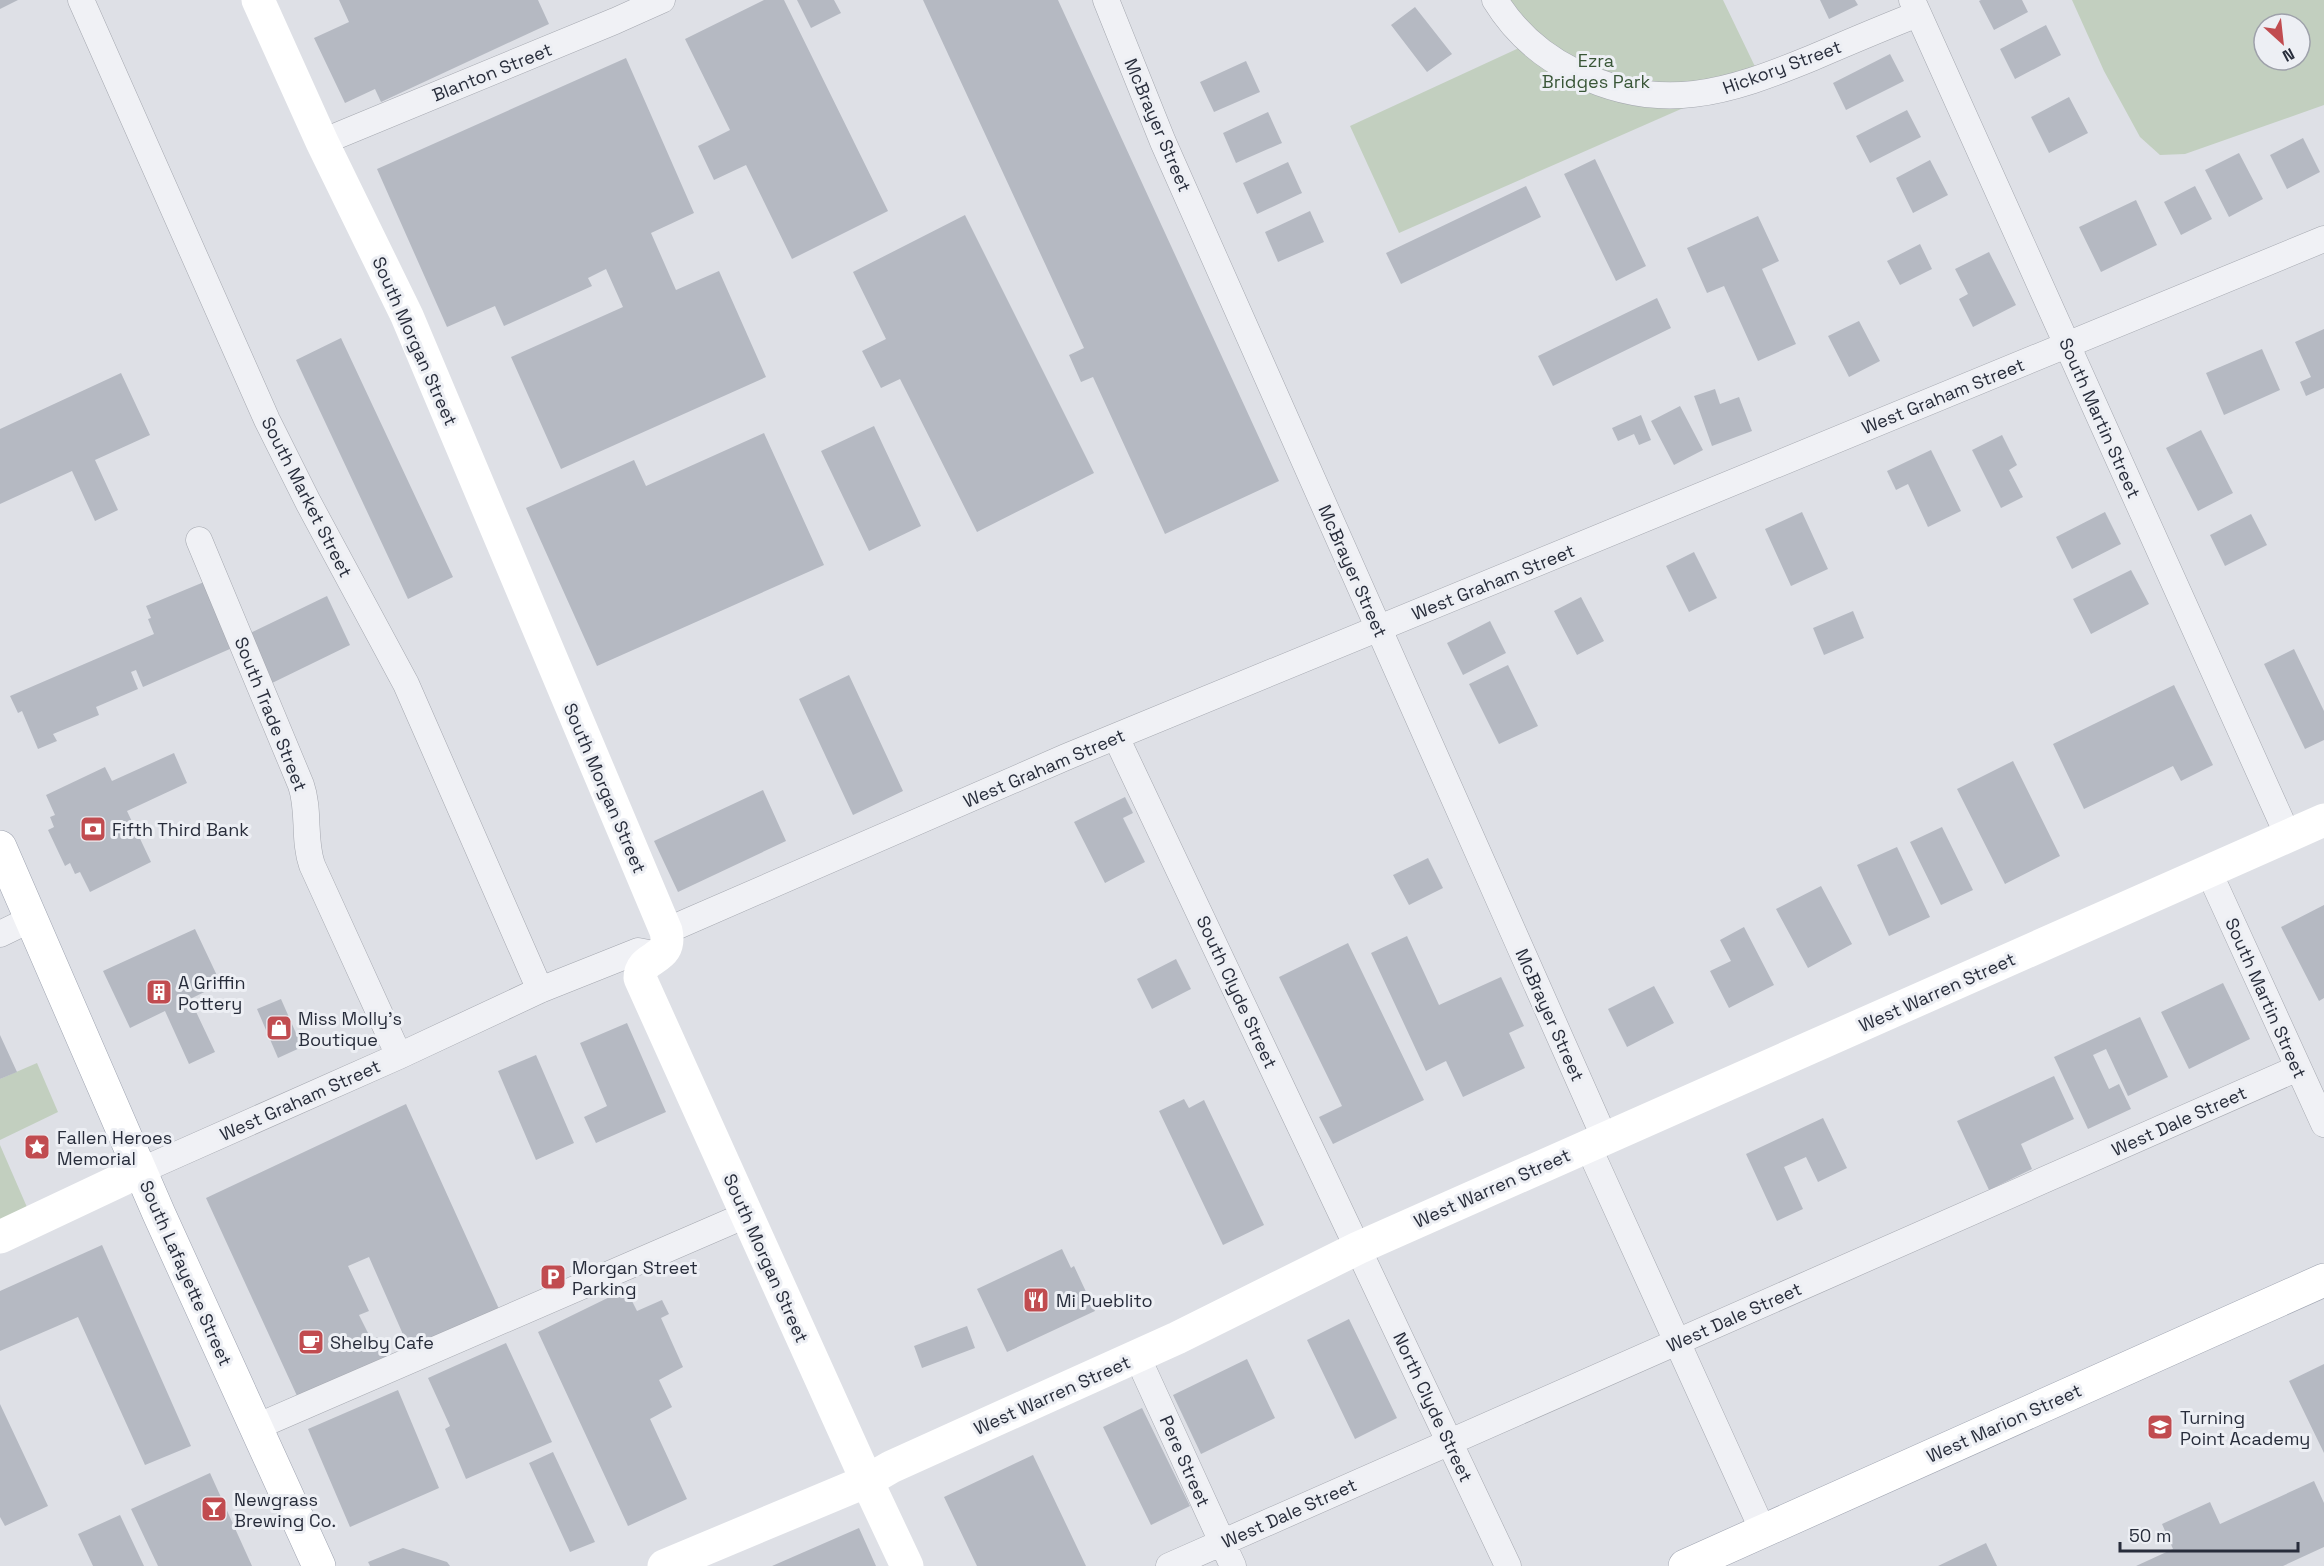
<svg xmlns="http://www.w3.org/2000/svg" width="2324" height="1566" font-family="'Space Grotesk',sans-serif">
<rect width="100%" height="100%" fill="#dee0e6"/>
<path fill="#c2cfbf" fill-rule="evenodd" d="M1495,0H1723L1761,79L1722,91L1399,233L1350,126L1530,43Z
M2072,0H2324V105L2185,154L2160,155L2140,137L2104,71ZM2264,24H2300V60H2264Z
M37,1063L58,1112L0,1140V1079Z
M0,1145L33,1221L0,1237Z"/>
<path fill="#b5b9c2" d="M0,0H18L0,9Z
M339,0H538L549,24L381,102L375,89L345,103L314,38L349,22Z
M764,0H784L888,211L792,259L746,165L714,180L698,146L730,130L685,39Z
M797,0H834L841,13L811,28Z
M923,0H1058L1279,481L1165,534L1093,377L1081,382L1069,355L1084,348Z
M1820,0H1855L1858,5L1829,19Z
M1981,0H2022L2028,12L1994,30L1979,1Z
M1415,7L1452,54L1427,72L1391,25Z
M2046,25L2061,55L2015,79L2000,49Z
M1890,54L1904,81L1846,110L1833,83Z
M626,58L694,213L651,233L676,290L719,271L766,377L561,469L511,357L623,307L606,269L588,278L592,286L504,326L495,306L447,327L377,169Z
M1246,61L1260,92L1214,112L1200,82Z
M2069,97L2088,133L2049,153L2031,117Z
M1907,110L1921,137L1870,163L1856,136Z
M1268,112L1282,143L1236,163L1223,133Z
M2303,138L2320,172L2287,189L2270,155Z
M2239,153L2263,199L2229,217L2205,170Z
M1595,159L1646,266L1616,281L1564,174Z
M1930,160L1948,195L1913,213L1896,178Z
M1288,162L1302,193L1257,214L1243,183Z
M1526,186L1541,217L1401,284L1386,253Z
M2195,186L2212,219L2181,235L2164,202Z
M2136,200L2157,245L2101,272L2079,227Z
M1310,211L1324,242L1278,262L1265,232Z
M965,215L1094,473L977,532L900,379L881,388L862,351L886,339L853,272Z
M1758,216L1779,261L1762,269L1796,344L1758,361L1724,286L1707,293L1687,248Z
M1920,244L1932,269L1900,285L1887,261Z
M1989,252L2016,305L1973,327L1959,299L1968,294L1955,269Z
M1657,298L1671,328L1553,386L1538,356Z
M1859,321L1880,361L1849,377L1828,336Z
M2324,329V388L2306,396L2300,382L2311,377L2295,342Z
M341,338L453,577L408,599L296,360Z
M2262,349L2280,390L2224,415L2206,373Z
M121,373L150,435L95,460L118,510L95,521L72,471L0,504V429Z
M1715,389L1720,404L1739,397L1752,431L1712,446L1694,396Z
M1680,406L1703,450L1674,465L1651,421Z
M1641,415L1651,440L1639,445L1634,434L1618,441L1612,428Z
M874,426L921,526L869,551L821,451Z
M2201,430L2233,493L2198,511L2166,448Z
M764,433L824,565L597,666L526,508L634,460L646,486Z
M2002,435L2017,465L2009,470L2023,497L2001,508L1972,450Z
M1931,450L1961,511L1928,527L1908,484L1896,490L1887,471Z
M1802,512L1828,569L1791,586L1765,529Z
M2105,512L2121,544L2072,569L2056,537Z
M2251,514L2267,545L2225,566L2210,535Z
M1694,552L1717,598L1689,612L1666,566Z
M2131,570L2149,604L2091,634L2073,599Z
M204,582L239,645L143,687L136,670L131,672L138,689L96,707L99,715L53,734L57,741L38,749L22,711L18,713L10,696L154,634L148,619L151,618L146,606Z
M327,596L350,645L268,685L244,636Z
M1581,597L1604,641L1577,655L1554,611Z
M1853,611L1864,638L1824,655L1813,628Z
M1490,621L1506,653L1463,675L1447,643Z
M2294,649L2324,711V740L2305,749L2264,664Z
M1508,665L1538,726L1499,744L1469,684Z
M849,675L903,791L853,815L799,699Z
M2174,685L2213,765L2181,781L2173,766L2084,809L2053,744Z
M174,753L187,783L127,811L151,862L90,892L80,872L75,874L70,863L65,866L48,830L54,827L50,817L55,815L46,795L105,767L112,781Z
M2013,761L2060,856L2005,884L1957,789Z
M763,790L786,841L678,892L654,841Z
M1125,797L1133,813L1123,818L1145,862L1105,883L1074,822Z
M1942,827L1973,890L1941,905L1910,842Z
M1897,847L1930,917L1889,936L1857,865Z
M1428,858L1443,888L1409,905L1393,875Z
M1821,886L1852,944L1808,968L1776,909Z
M2324,905V998L2319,1001L2281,927Z
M1744,927L1774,985L1729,1008L1710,971L1731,961L1720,940Z
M195,929L221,984L190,999L215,1052L189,1064L165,1011L130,1028L103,971Z
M1407,936L1439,1005L1501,977L1524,1026L1509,1033L1525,1068L1463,1097L1446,1061L1426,1071L1371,953Z
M1348,943L1424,1100L1333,1144L1319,1117L1342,1106L1279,977Z
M1176,959L1191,989L1152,1009L1137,979Z
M2223,983L2250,1039L2189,1069L2161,1012Z
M1654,986L1674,1023L1627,1047L1608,1009Z
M281,999L302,1047L278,1058L257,1009Z
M2140,1017L2168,1077L2128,1096L2106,1049L2093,1055L2109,1089L2119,1084L2131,1109L2088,1129L2054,1057Z
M627,1023L666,1112L596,1143L584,1117L607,1106L580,1043Z
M0,1035L17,1072L0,1079Z
M536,1055L574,1143L536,1160L498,1071Z
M2054,1076L2074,1119L2021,1144L2032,1169L1989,1190L1957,1121Z
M1184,1099L1189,1108L1204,1100L1264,1225L1223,1245L1159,1111Z
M406,1104L499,1309L409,1348L369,1257L348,1266L369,1311L359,1315L371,1339L377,1337L388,1358L298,1398L206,1198Z
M1823,1118L1847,1168L1818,1182L1806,1157L1784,1167L1803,1209L1777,1221L1746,1154Z
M102,1245L191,1446L145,1465L78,1317L0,1351V1291Z
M1062,1249L1071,1268L1074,1266L1095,1311L1007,1352L977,1289Z
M626,1289L637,1311L662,1300L669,1314L661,1318L683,1367L659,1380L672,1407L650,1419L687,1499L628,1526L538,1332Z
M1349,1319L1397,1418L1355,1439L1307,1340Z
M967,1326L975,1348L922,1368L914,1346Z
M506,1343L552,1442L466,1479L445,1429L450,1426L428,1378Z
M1247,1359L1275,1418L1201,1454L1173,1395Z
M2324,1364V1453L2289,1381Z
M398,1390L439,1488L350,1527L308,1429Z
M0,1404L48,1506L5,1526L0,1517Z
M1142,1408L1190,1506L1151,1525L1103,1427Z
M553,1452L595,1542L570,1552L529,1463Z
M1033,1455L1086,1566H977L944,1497Z
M210,1473L252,1566H158L131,1509Z
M2314,1481L2324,1503V1547L2283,1566H2136L2173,1549L2162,1524L2210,1502L2220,1524Z
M120,1515L144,1566H93L78,1534Z
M859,1528L876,1566H772Z
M1986,1543L1997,1566H1938Z
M403,1548L447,1562L450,1566H370L368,1562Z"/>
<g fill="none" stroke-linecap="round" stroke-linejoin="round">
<g stroke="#a4a7af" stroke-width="27">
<path id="street" d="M81,0L267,420L308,502L406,684L540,990
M1106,0L1163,142L1605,1139
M1495,0C1514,31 1542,56 1575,72C1661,115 1729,92 1812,58C1847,43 1882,28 1918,14
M1912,0L2288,836
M322,142L615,21L662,0
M199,540L301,785C310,811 303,839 312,865L399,1056
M1116,737L1508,1566
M2209,872L2324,1124
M666,931L1066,757L2324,239
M0,934L31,919
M1588,1146L1763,1531
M140,1171L399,1056L540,990L638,951L659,955
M1137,1356L1233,1566
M256,1427L746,1215
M1169,1566L2298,1068"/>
</g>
<g stroke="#9ea3b0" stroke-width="34">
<path id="primary" d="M0,847L159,1214L319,1566
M1685,1566L2324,1280"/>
</g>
<use href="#street" stroke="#f0f1f5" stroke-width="26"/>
<path stroke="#fff" stroke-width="33" d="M258,0L322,142L407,316L666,931C673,962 640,954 640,978L867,1481L907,1566
M0,1237L140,1171
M664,1566L867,1481L891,1467L1177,1338L1358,1248L2324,820"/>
<use href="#primary" stroke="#fff" stroke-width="33"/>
</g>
<defs>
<g id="bank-square" transform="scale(1.35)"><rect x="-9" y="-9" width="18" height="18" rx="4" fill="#c14c50" stroke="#edeff4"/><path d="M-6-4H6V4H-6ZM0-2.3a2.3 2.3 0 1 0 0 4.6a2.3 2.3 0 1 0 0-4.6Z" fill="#fff"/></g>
<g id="building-square" transform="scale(1.35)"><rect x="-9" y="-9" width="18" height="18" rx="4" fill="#c14c50" stroke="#edeff4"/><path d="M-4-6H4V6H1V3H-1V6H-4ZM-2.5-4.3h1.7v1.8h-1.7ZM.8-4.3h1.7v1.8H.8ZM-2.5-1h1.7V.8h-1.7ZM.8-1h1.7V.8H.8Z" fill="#fff"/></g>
<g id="shop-square" transform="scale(1.35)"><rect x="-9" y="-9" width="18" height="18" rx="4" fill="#c14c50" stroke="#edeff4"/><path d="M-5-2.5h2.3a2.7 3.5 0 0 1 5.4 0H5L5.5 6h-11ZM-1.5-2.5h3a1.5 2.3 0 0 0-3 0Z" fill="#fff"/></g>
<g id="sight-square" transform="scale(1.35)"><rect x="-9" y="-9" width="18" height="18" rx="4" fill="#c14c50" stroke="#edeff4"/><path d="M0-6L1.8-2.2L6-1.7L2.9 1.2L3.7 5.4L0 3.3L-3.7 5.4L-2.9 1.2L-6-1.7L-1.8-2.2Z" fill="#fff"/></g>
<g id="parking-square" transform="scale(1.35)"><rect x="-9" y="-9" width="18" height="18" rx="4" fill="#c14c50" stroke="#edeff4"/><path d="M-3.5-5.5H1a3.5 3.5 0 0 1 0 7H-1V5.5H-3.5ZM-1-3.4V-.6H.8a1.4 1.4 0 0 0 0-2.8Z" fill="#fff"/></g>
<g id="restaurant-square" transform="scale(1.35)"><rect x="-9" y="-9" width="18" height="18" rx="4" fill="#c14c50" stroke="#edeff4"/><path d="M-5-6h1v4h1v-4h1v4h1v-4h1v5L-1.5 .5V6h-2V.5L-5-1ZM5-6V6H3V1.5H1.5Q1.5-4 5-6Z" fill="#fff"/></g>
<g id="cafe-square" transform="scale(1.35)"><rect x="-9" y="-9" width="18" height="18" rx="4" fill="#c14c50" stroke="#edeff4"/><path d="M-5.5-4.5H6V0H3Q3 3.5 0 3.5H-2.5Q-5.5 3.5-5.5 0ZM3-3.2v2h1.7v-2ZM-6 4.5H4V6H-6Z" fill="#fff"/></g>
<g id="school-square" transform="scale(1.35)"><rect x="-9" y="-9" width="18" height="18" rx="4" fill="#c14c50" stroke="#edeff4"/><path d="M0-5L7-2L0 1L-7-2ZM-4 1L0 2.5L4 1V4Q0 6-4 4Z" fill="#fff"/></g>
<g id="bar-square" transform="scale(1.35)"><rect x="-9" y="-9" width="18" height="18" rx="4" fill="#c14c50" stroke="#edeff4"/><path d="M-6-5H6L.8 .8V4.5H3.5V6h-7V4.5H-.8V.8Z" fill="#fff"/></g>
</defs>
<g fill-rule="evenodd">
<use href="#bank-square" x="93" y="829"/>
<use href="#building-square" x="159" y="992"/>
<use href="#shop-square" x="279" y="1028"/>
<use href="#sight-square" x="37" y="1147"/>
<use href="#parking-square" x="553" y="1277"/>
<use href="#restaurant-square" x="1036" y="1300"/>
<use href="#cafe-square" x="311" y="1342"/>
<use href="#school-square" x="2160" y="1427"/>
<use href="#bar-square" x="214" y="1509"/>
</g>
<g text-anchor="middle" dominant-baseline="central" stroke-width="6" stroke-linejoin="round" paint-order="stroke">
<g font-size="18" fill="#395637" stroke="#edeff4">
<text x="1596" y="60">Ezra<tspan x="1596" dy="21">Bridges Park</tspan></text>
</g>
<g font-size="18" fill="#282d3b" stroke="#edeff4">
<text transform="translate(1782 67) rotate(-20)">Hickory Street</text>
<text transform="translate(492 72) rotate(-22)">Blanton Street</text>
<text transform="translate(1158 125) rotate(67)">McBrayer Street</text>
<text transform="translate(415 341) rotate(66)">South Morgan Street</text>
<text transform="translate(1943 396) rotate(-22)">West Graham Street</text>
<text transform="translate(2100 418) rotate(66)">South Martin Street</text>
<text transform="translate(307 497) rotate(63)">South Market Street</text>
<text transform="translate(1353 571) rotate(66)">McBrayer Street</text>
<text transform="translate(1493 582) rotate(-22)">West Graham Street</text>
<text transform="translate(271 714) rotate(68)">South Trade Street</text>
<text transform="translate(1044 768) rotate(-23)">West Graham Street</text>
<text transform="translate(605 788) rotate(67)">South Morgan Street</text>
<text transform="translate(1237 992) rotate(65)">South Clyde Street</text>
<text transform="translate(1937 992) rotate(-24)">West Warren Street</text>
<text transform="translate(2266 998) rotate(66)">South Martin Street</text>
<text transform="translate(1550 1015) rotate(66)">McBrayer Street</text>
<text transform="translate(300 1100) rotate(-24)">West Graham Street</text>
<text transform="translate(2179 1121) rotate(-24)">West Dale Street</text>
<text transform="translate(1492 1188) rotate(-24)">West Warren Street</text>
<text transform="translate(766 1258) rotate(66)">South Morgan Street</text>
<text transform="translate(186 1273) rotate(66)">South Lafayette Street</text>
<text transform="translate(1734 1317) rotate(-24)">West Dale Street</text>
<text transform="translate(1052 1395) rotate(-24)">West Warren Street</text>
<text transform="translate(1433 1407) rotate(65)">North Clyde Street</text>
<text transform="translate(2004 1423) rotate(-24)">West Marion Street</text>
<text transform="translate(1185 1461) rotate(66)">Pere Street</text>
<text transform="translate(1289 1513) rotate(-24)">West Dale Street</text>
</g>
<g font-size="18" fill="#282d3b" stroke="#edeff4" text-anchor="start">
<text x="112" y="829">Fifth Third Bank</text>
<text x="178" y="982">A Griffin<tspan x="178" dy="21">Pottery</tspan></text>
<text x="298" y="1018">Miss Molly's<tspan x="298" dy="21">Boutique</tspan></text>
<text x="57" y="1137">Fallen Heroes<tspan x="57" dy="21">Memorial</tspan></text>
<text x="572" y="1267">Morgan Street<tspan x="572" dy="21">Parking</tspan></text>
<text x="1056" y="1300">Mi Pueblito</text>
<text x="330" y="1342">Shelby Cafe</text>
<text x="2180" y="1417">Turning<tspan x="2180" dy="21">Point Academy</tspan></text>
<text x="234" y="1499">Newgrass<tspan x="234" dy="21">Brewing Co.</tspan></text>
</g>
</g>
<g transform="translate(2282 42) rotate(153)"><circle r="28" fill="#edeff4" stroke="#9ea1aa" stroke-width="1.5"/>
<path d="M0-4.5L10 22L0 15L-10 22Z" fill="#c14c50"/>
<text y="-9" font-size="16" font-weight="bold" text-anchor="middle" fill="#282d3b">N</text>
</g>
<path d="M2120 1542v9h178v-9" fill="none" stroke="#282d3b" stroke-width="3"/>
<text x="2129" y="1542" font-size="18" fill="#282d3b" stroke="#edeff4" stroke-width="4.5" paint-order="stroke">50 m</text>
</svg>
